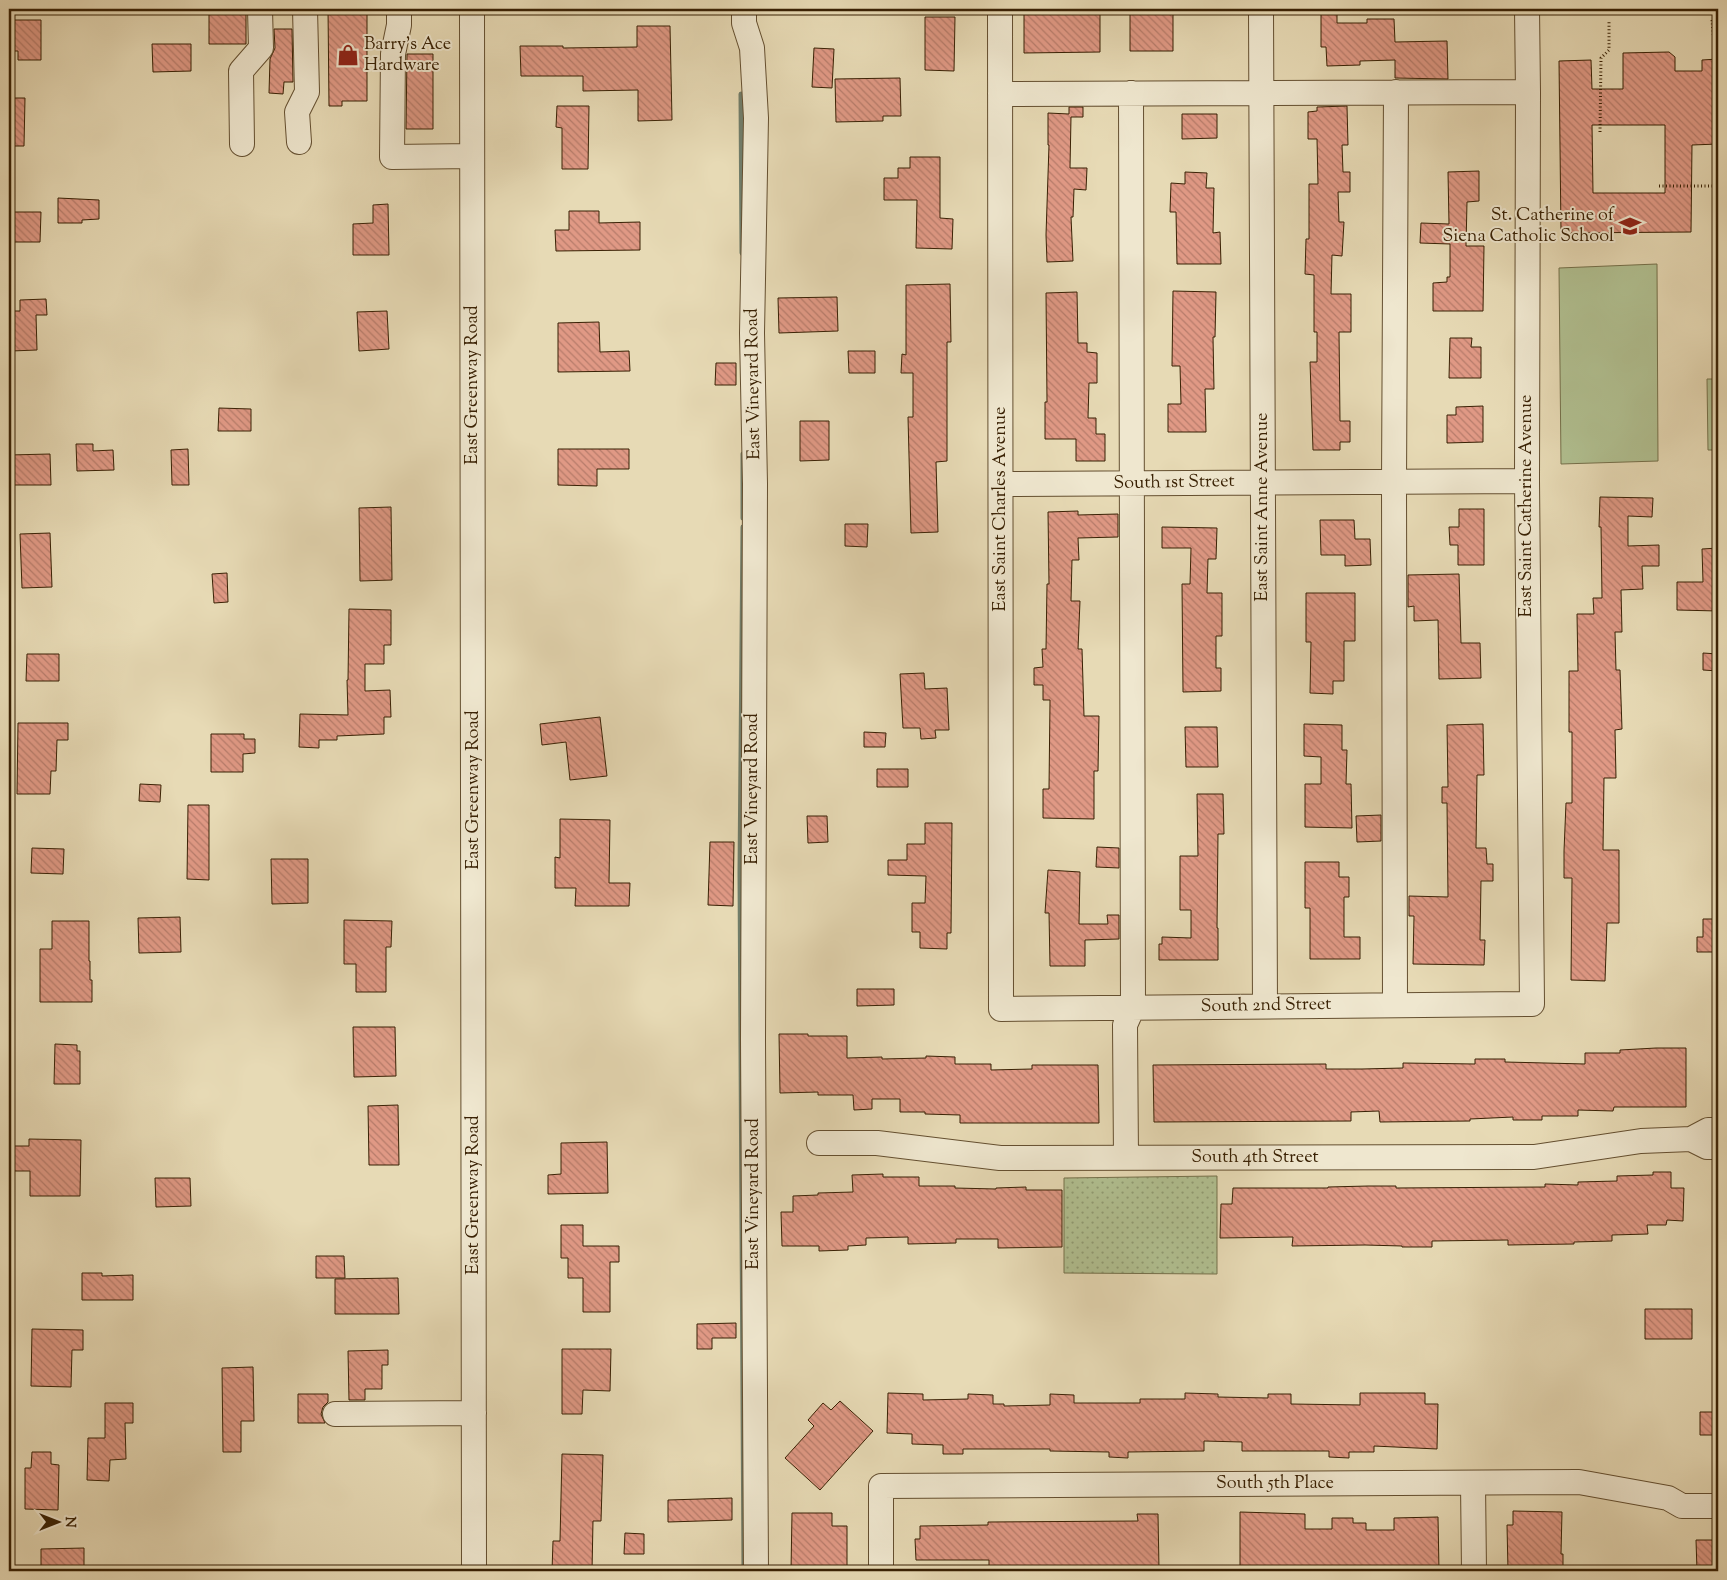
<svg xmlns="http://www.w3.org/2000/svg" width="1727" height="1580" font-family="'Sorts Mill Goudy',serif">
<defs>
<pattern id="grass-dots" width="8" height="8" patternUnits="userSpaceOnUse" patternTransform="scale(1.25)"><rect width="8" height="8" fill="#b1c091"/><path d="M2 2h.1M6 6h.1" fill="none" stroke="#919c74" stroke-width="1.8" stroke-linecap="round"/></pattern>
<pattern id="building-back-hatch" width="6" height="6" patternUnits="userSpaceOnUse" patternTransform="scale(1.25)"><rect width="6" height="6" fill="#e09985"/><path d="M-1 5l2 2M0 0l6 6M5-1l2 2" fill="none" stroke="#b77c6b"/></pattern>
</defs>
<rect width="100%" height="100%" fill="#e7dab5"/>
<filter id="stains"><feTurbulence type="fractalNoise" baseFrequency=".004" numOctaves="4"/><feColorMatrix values="0 0 0 0 .2 0 0 0 0 .09 0 0 0 0 .02 0 0 0 .5 -.17"/></filter>
<radialGradient id="worn" r=".72"><stop offset=".6" stop-color="#630" stop-opacity="0"/><stop offset="1" stop-color="#630" stop-opacity=".3"/></radialGradient>
<path fill="url(#grass-dots)" stroke="#75704a" d="M1217,1176V1274L1064,1273V1178Z"/>
<path fill="#b1c091" stroke="#75704a" d="M1657,264L1658,461L1561,464L1559,268Z
M1707,379H1718V450H1708Z"/>
<g fill="none" stroke-linecap="round" stroke-linejoin="round">
<path stroke="#717d6a" stroke-width="5" d="M741,94L742,253
M743,454V518
M743,527L740,872L744,1571"/>
</g>
<path fill="url(#building-back-hatch)" stroke="#392104" fill-rule="evenodd" d="M209,9H246V44H209Z
M328,9H367V101H342V106H329Z
M1024,9H1100V52L1024,53Z
M1130,9H1173V51H1130Z
M1321,9H1337V23H1367V19H1394L1395,42L1447,41L1448,79L1395,78V60L1360,61V65L1327,66L1326,47H1321Z
M925,17H955L954,71L925,70Z
M9,20H41V60H18V51H9Z
M637,26H670L672,120L638,121V90L583,91V76H521L520,46H563V48L637,47Z
M274,29H292L293,82H284L283,94L269,93L270,59L275,48Z
M152,44H191V71L153,72Z
M814,48L834,49L832,88L812,87Z
M1669,52L1675,57V71H1702V60L1718,59V144L1692,145L1691,232L1561,233L1559,61L1591,60L1592,89H1623V53ZM1592,125H1665V193H1593Z
M407,54H433V129H406Z
M900,78L901,116H883V121L836,122L835,79Z
M9,98H25L24,146H9Z
M557,106H589L588,169H562V128L556,127Z
M1347,106L1348,145H1342L1343,172H1350V192H1338L1339,222H1344L1342,256L1332,255L1331,294H1351V332H1339L1340,421H1350V442H1340V450H1313L1310,362H1317V332H1314V275L1305,274L1306,239H1309V184H1318L1317,139H1308V112L1317,111V107Z
M1069,107H1083V117H1071L1070,168H1087L1086,190L1074,189L1073,217H1071L1073,261L1047,262L1046,235L1049,145H1048V113L1069,114Z
M1182,114H1217V138L1182,139Z
M910,157H940V218L953,219L952,249L916,248L917,200H884V178H898V168H910Z
M1479,171V201L1467,202L1466,246H1484L1483,311H1433V283L1447,282V277H1450V244L1420,243L1421,223L1449,224L1448,172Z
M1185,172L1207,173L1206,188H1214L1213,233L1220,232L1221,264H1177L1176,212H1170L1171,183L1185,184Z
M58,198L99,200V219L82,220V223H58Z
M388,204L389,255H353V224L373,223V205Z
M569,211H599V223L640,222V250L556,251L555,230H569Z
M13,212H41L40,242H13Z
M950,284L951,342H947V461L936,462L938,532L911,533L908,417H913V373H901L902,354L906,355V285Z
M1173,291L1216,292L1215,337H1213L1214,389H1205L1206,432H1168V404H1181L1180,366H1172Z
M1077,292L1078,343H1087V352L1097,353V383H1089L1088,418H1096V434H1105V461H1076V439H1045V402H1047L1046,293Z
M837,297L838,331L779,333L778,298Z
M46,299L47,315H36L37,350L11,351L10,311H20V300Z
M387,311L389,349L359,351L357,312Z
M599,322L600,352L629,351L630,371L558,372V323Z
M1450,338H1472L1471,347H1481V378H1449Z
M848,351H875V373H849Z
M716,363H736V385H715Z
M1483,406V442L1447,443V415H1456V407Z
M219,408L251,409V431H218Z
M800,421H829V460L800,461Z
M76,444H93V451L113,450L114,470L77,471Z
M188,449L189,485H172L171,450Z
M558,449H629V469H597V486L558,485Z
M50,454L51,485H10L9,455Z
M1600,497L1653,498L1652,517L1628,516V546L1659,545V566H1642L1643,589L1621,590L1622,632H1615L1616,670H1620L1622,729L1615,730L1616,778H1604L1603,850H1619V923H1607L1605,981L1571,980L1572,878H1564V851L1566,803H1572V732H1569V671H1578L1577,614H1594L1593,598H1602L1601,527H1599Z
M391,507L392,580L360,581L359,508Z
M1459,509H1484V565H1458V545H1450L1449,527H1459Z
M1078,511V515L1118,514V537L1078,538L1079,560H1072L1071,601H1080L1078,649H1082L1084,716H1099L1098,771H1094V819L1043,818V789H1049L1050,700H1043V685H1034V668L1043,667L1042,649H1046L1047,584H1049L1048,512Z
M1320,520H1354L1355,539H1370L1371,565L1345,566V555H1321Z
M845,524H868L867,547L845,546Z
M1162,527L1217,528L1216,559H1208L1207,593H1222V636H1216V668H1221V691L1183,692L1182,584H1190L1191,548H1162Z
M50,533L52,587L22,588L20,534Z
M1718,548V611L1677,610V582H1703L1702,549Z
M227,573L228,602L214,603L212,574Z
M1459,574L1461,643H1480L1481,678L1439,679L1438,620L1414,621V606L1408,607V575Z
M1306,593H1355V641H1344V681H1333V694L1310,693L1311,642H1306Z
M349,609L391,610V645H384V664H365V691L390,690L391,717H384V734L337,736V740H319V748L299,747L300,714L348,715L347,680H348Z
M1703,653L1718,654V671L1703,670Z
M27,654H59V681H26Z
M924,673L925,689L947,688L949,730H935L936,738L921,739L920,728H903L900,674Z
M600,717L607,776L570,780L566,742L542,745L540,724Z
M18,723H68V740H57L56,771H51L50,794H17Z
M1304,724L1342,725V750H1347L1346,784H1351L1352,828L1305,827V784H1321V757L1304,756Z
M1483,724L1484,775H1477L1476,848H1486L1487,864H1493V881H1481L1480,940H1485L1484,965L1413,964L1414,916H1409V896L1448,897L1447,803H1442V787H1448L1447,725Z
M1185,727H1217L1218,767H1186Z
M864,732L886,733L885,747H864Z
M211,734H244V739H255V753L243,754V772H211Z
M877,769H908V787H877Z
M140,784L161,785L160,802L139,801Z
M1197,794H1223L1224,834H1218L1217,928H1218V960H1159V944H1162V937L1191,938V910H1180V856H1198Z
M188,805H209V880L187,879Z
M1381,815V841L1357,842L1356,816Z
M807,816H827L828,842L808,843Z
M560,819L610,820L609,883H630L629,906H575L576,888H555V857L560,858Z
M925,823H952L951,933H947V949L920,948V932H912V903H925L926,876L888,875V860H907V844H925Z
M710,842H734L733,906L708,905Z
M1097,847L1119,848V868L1096,867Z
M32,848L64,849L63,874L31,873Z
M271,859H308V903L272,904Z
M1305,862H1339V877H1349V897H1344V937H1360V959H1310V908H1305Z
M1048,870L1080,872L1079,924H1108L1107,915H1119V939L1085,940V966H1050L1049,913H1045Z
M180,917L181,952L139,953L138,918Z
M1703,919H1718V952H1697V937H1703Z
M344,920L392,921L391,947H386V992H356V964H344Z
M52,921H89V961H90V980H92V1002H40V949H52Z
M857,989H894V1005L857,1006Z
M353,1027H395L396,1076L354,1077Z
M779,1034H808V1036H847V1058L882,1057V1059L926,1058V1056L955,1057V1064H991V1070L1032,1069V1065H1098L1099,1123H960V1115L925,1114V1112H900V1099H872V1109L854,1110L853,1095H818V1092L780,1093Z
M55,1044L77,1045V1051H80V1084H54Z
M1656,1048H1686V1107H1614L1613,1111L1578,1110V1116H1542V1120H1513V1117L1470,1119V1121L1380,1122L1379,1111L1351,1112V1121L1154,1122L1153,1065L1326,1064V1069H1362L1403,1068V1063L1475,1064V1059H1505V1062L1585,1064V1053H1620V1050Z
M398,1105L399,1165H369L368,1106Z
M29,1139L81,1140L80,1196H30V1171H13L14,1146H29Z
M607,1142L608,1193L548,1194V1175L561,1174V1143Z
M1653,1172H1671V1188H1684L1683,1221L1667,1220L1666,1225H1647L1648,1234L1612,1235V1241L1574,1242V1244L1508,1245V1240L1432,1241V1247H1402V1246L1365,1245L1292,1246L1293,1237L1220,1238L1221,1204H1232L1233,1188H1328V1187L1368,1186H1396V1188L1545,1187V1184L1578,1185V1182L1617,1181V1176L1653,1175Z
M883,1174V1177H919V1186H955V1188L996,1189V1188L1026,1187V1190H1062V1247L998,1248V1239H956V1243L908,1244V1237L866,1238V1245L848,1246V1250L819,1251V1246H782L781,1212H793V1196L818,1195V1193L853,1192L852,1175Z
M155,1178H190L191,1206L156,1207Z
M561,1225H583V1246H619V1262H610V1312H583V1278H568V1258H561Z
M316,1256H344L345,1278H316Z
M82,1273H102V1276L133,1275V1300H82Z
M398,1278L399,1314H335V1279Z
M1645,1309H1692V1339H1645Z
M736,1323V1338H712V1349H697V1324Z
M32,1329L83,1330V1350H72L71,1387L31,1386Z
M562,1349H611L610,1391L583,1390L582,1414H562Z
M388,1350V1365H382V1389H365V1400H349L348,1351Z
M253,1367L254,1421H241V1452H223L222,1368Z
M888,1393L923,1394V1400L968,1399V1394L993,1395V1404H1004V1406L1050,1405V1394L1074,1395V1403H1140V1399H1185V1393L1218,1394V1397L1268,1398V1394H1291V1404L1360,1405V1393H1425V1404H1438L1437,1449L1374,1446V1452H1349V1458L1329,1457V1451H1242V1442L1204,1441V1451L1128,1452V1458L1109,1457V1452L1050,1451V1449H963V1454H943V1445L912,1444V1434L887,1433Z
M298,1394H328V1402L323,1407L321,1414L325,1423H298Z
M840,1401L873,1431L820,1490L785,1458L814,1426L808,1420L823,1403L831,1410Z
M105,1403H133V1423H125L126,1459L110,1460L109,1481L87,1480L88,1438H105Z
M1700,1412H1718V1435H1700Z
M32,1452H51V1464L59,1465L58,1510L25,1509V1468H31Z
M562,1454L603,1455L601,1521H593L592,1571H552L553,1541H560Z
M732,1498V1520L668,1522V1500Z
M1513,1511L1562,1512L1561,1554H1563V1571H1508L1507,1525H1513Z
M1240,1512L1305,1514V1529H1332V1518H1353V1523H1366V1530H1394V1518L1438,1517L1439,1571H1332V1569L1240,1567Z
M792,1513H832V1526H847V1570H843V1571H791Z
M1137,1514H1158L1159,1569L1114,1570V1571H989V1560H916L915,1539H920V1526L988,1525V1522L1138,1521Z
M625,1533L644,1534V1554H624Z
M1696,1540H1718V1571H1697Z
M84,1548V1571H41V1549Z"/>
<g fill="none" stroke-linecap="round" stroke-linejoin="round">
<g stroke="#644f30" stroke-width="26">
<path id="minor" d="M399,9V25L393,54L392,157L472,156
M472,9L474,1571
M744,9V23L752,48L756,118L752,333L755,484L753,1040L756,1571
M1000,9L1001,1009L1532,1004L1527,481L1528,92L1527,9
M1261,9L1265,1006
M1000,94L1528,92
M299,142L297,112L307,92L305,9
M242,144L241,71L261,48L260,9
M1001,484L1527,481
M1395,1005L1394,482L1396,92
M1691,1139L1707,1147H1718
M819,1143H877L1000,1158L1534,1157L1641,1141L1691,1139L1708,1130H1718
M1126,1158L1125,1025L1133,1007L1131,93
M335,1414L474,1413
M1473,1483L1474,1571
M881,1571V1486L1579,1482L1668,1498L1682,1506H1718"/>
</g>
<path stroke="#392104" stroke-width="3" stroke-dasharray="1 2.5" stroke-linecap="butt" d="M1712,20L1714,43L1718,47
M1600,132L1601,58L1609,50V20
M1659,186H1718"/>
<use href="#minor" stroke="#efe7cf" stroke-width="24"/>
</g>
<defs>
<g id="shop-bare" transform="scale(1.725)"><path d="M-5-2.5h2.3a2.7 3.5 0 0 1 5.4 0H5L5.5 6h-11ZM-1.5-2.5h3a1.5 2.3 0 0 0-3 0Z" fill="#8f2418" stroke="#efe7cf" stroke-width="2.5" paint-order="stroke"/></g>
<g id="school-bare" transform="scale(1.725)"><path d="M0-5L7-2L0 1L-7-2ZM-4 1L0 2.5L4 1V4Q0 6-4 4Z" fill="#8f2418" stroke="#efe7cf" stroke-width="2.5" paint-order="stroke"/></g>
</defs>
<g fill-rule="evenodd">
<use href="#shop-bare" x="348" y="55"/>
<use href="#school-bare" x="1630" y="226"/>
</g>
<g text-anchor="middle" dominant-baseline="central" stroke-width="4" stroke-linejoin="round" paint-order="stroke">
<g font-size="18" fill="#392104" stroke="#efe7cf" text-anchor="start">
<text x="364" y="45">Barry's Ace<tspan x="364" dy="21">Hardware</tspan></text>
<text x="1614" y="216" text-anchor="end">St. Catherine of<tspan x="1614" dy="21">Siena Catholic School</tspan></text>
</g>
<g font-size="18" fill="#392104" stroke="#efe7cf">
<text transform="translate(754 384) rotate(-91)">East Vineyard Road</text>
<text transform="translate(473 385) rotate(-90)">East Greenway Road</text>
<text transform="translate(1174 483) rotate(-1)">South 1st Street</text>
<text transform="translate(1527 506) rotate(-90)">East Saint Catherine Avenue</text>
<text transform="translate(1263 507) rotate(-90)">East Saint Anne Avenue</text>
<text transform="translate(1001 509) rotate(-90)">East Saint Charles Avenue</text>
<text transform="translate(753 789) rotate(-90)">East Vineyard Road</text>
<text transform="translate(474 790) rotate(-90)">East Greenway Road</text>
<text transform="translate(1266 1006) rotate(-1)">South 2nd Street</text>
<text x="1255" y="1158">South 4th Street</text>
<text transform="translate(754 1194) rotate(-90)">East Vineyard Road</text>
<text transform="translate(474 1195) rotate(-90)">East Greenway Road</text>
<text x="1275" y="1484">South 5th Place</text>
</g>
</g>
<rect width="1727" height="1580" fill="none" stroke="#e7dab5" stroke-width="30"/>
<rect x="10" y="10" width="1707" height="1560" fill="none" stroke="#392104" stroke-width="2.5"/>
<rect x="15" y="15" width="1697" height="1550" fill="none" stroke="#392104"/>
<g transform="translate(58 1522) rotate(90)" stroke="#efe7cf" stroke-width="4" paint-order="stroke">
<path d="M0-4L9 19L0 12L-9 19Z" fill="#392104"/>
<text y="-8" font-size="14" font-weight="bold" text-anchor="middle" fill="#392104">N</text>
</g>
<rect width="100%" height="100%" filter="url(#stains)"/>
<rect width="100%" height="100%" fill="url(#worn)"/>
</svg>
